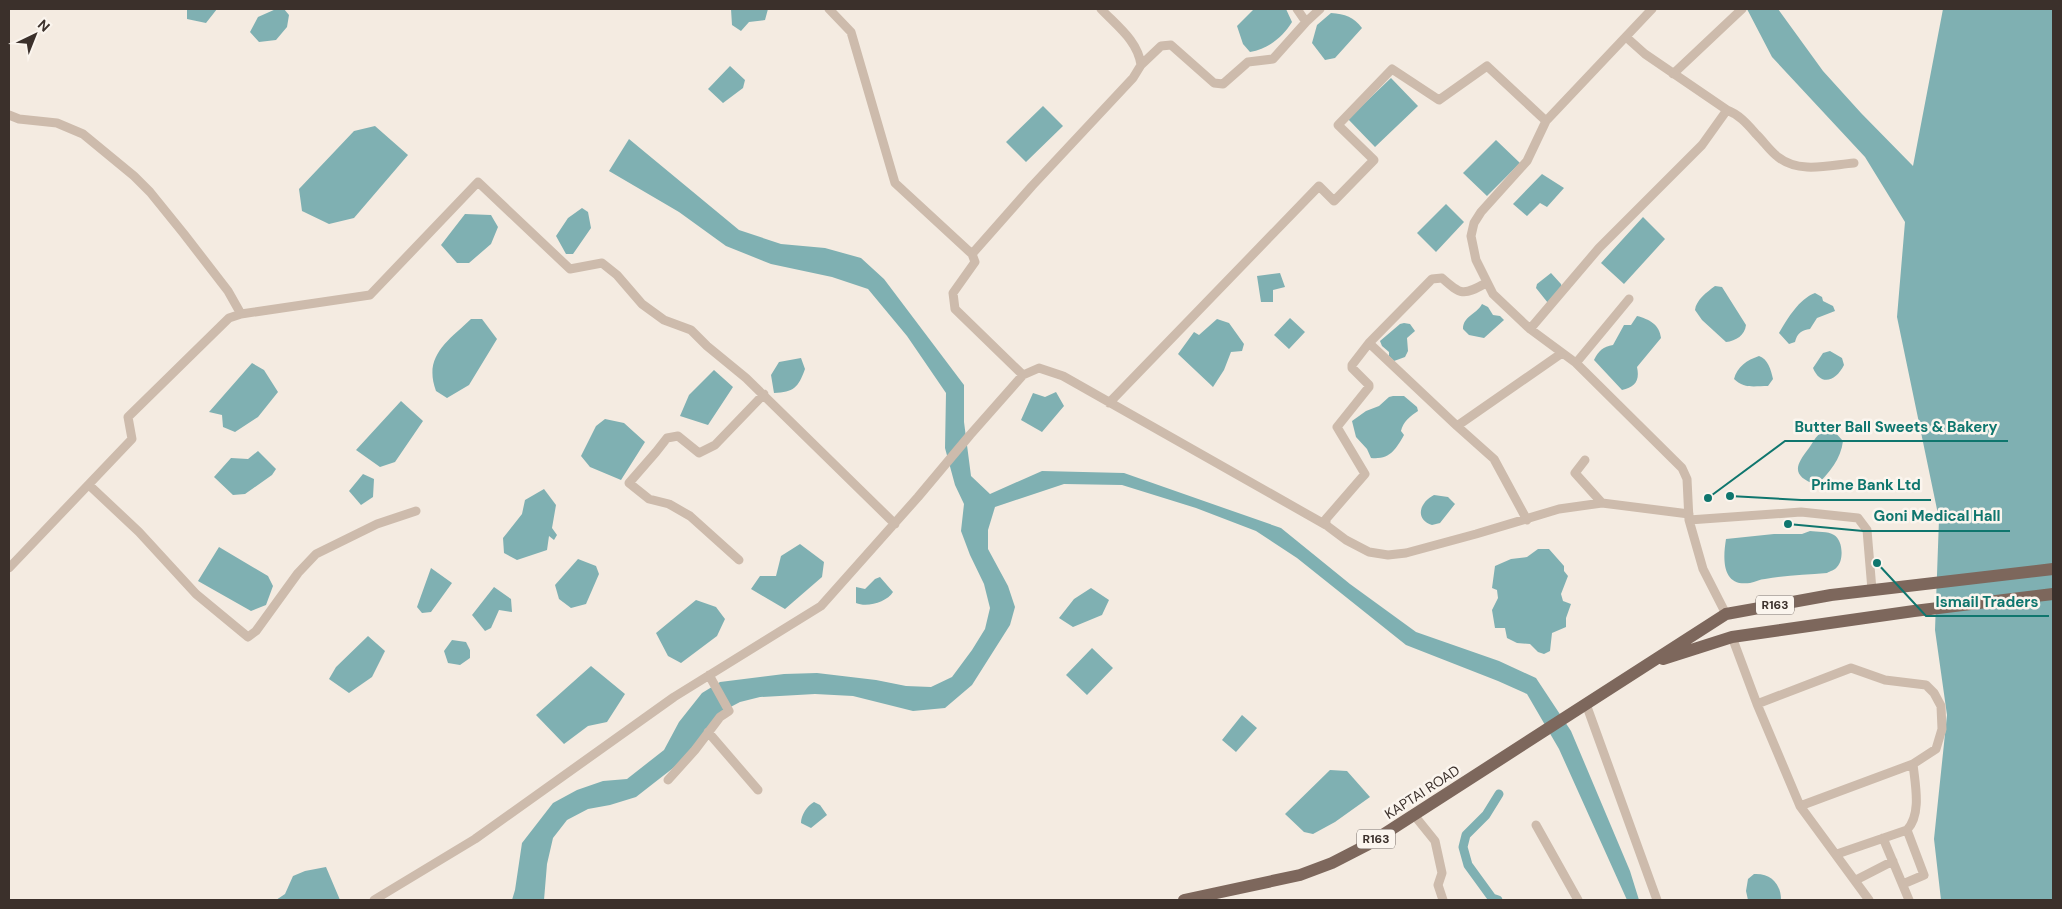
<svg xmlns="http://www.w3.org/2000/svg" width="2062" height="909" font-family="'DM Sans',sans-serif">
<rect width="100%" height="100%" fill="#f4ebe1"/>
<path fill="#7fb0b2" d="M187,9H217L206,23L187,19Z
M276,9H284L289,15L287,27L276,40L259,42L250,32L258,17Z
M731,9H768L765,20L749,22L741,31L732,25Z
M1254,9H1286L1292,22C1283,37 1268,49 1250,52L1243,44L1237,26Z
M1747,9H1778L1823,71L1861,113L1913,166L1943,9H2053V900H1941L1934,839L1947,715L1935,630L1939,519L1897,317L1905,222L1865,157L1772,57Z
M1331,13C1345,14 1354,17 1362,28L1335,58L1325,60L1312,43L1317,25Z
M730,66L745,80L743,88L723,103L708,89Z
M1391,78L1418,106L1375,147L1348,119Z
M1043,106L1063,126L1026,162L1006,142Z
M375,126L408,155L354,218L329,224L302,211L299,189L354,131Z
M629,139L739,230L781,244L825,248L861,258L884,279L964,385V422L971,476L990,494L1042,471L1124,473L1281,528L1350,584L1416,632L1499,661L1536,678L1571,731L1630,871L1639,900H1627L1559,749L1527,694L1498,681L1406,645L1297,558L1256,531L1196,508L1122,485L1064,484L995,507L988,530V549L1008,586L1015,607L1010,625L972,685L945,708L913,711L853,696L815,694L760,697L740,702L723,711L677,765L636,797L610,805L588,809L567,820L553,838L547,864L544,900H512L515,890L522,843L553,803L577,790L603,781L627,779L664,750L679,722L702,693L720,682L784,674L817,673L876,680L906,686L931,687L952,677L972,650L985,629L990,608L984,584L970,555L961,531L964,504L955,485L945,448L946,393L907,336L868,289L832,277L771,264L726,246L679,212L609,171Z
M1496,140L1520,163L1487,196L1463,173Z
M1542,174L1564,188L1547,207L1540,203L1527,216L1513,204Z
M1446,204L1464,222L1436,252L1417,233Z
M582,208L588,212L591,228L573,254H566L556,236L568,218Z
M465,214L491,215L498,227L491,244L469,263H457L441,245Z
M1643,217L1665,239L1624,284L1601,263Z
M1280,273L1285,287L1273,290V302H1261L1257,276Z
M1551,273L1561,284L1562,288L1548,303L1536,288L1537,284Z
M1715,286L1722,287L1746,325C1745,335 1736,341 1726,342L1702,320L1695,310C1696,300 1707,292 1715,286Z
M1815,293L1822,297L1823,301L1833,306L1835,311L1817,318L1810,329C1802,330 1797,333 1795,342L1789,344L1779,333C1788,318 1799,299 1815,293Z
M1482,304L1488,307L1493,315L1500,316L1504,320L1484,338L1469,335L1463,329C1463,316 1476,315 1482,304Z
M1637,316C1649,319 1660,325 1661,338L1637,367C1640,381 1635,387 1622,390L1594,360C1599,350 1603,347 1613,345L1624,325H1631Z
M1290,318L1305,332L1289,349L1274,335Z
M471,319H482L497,339L469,385L447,398L436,391C423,356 448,341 471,319Z
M1217,319L1229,323L1244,344L1242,351L1231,352L1224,370L1213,387L1178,354L1194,332L1199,335Z
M1404,323L1410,324L1415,331L1407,338L1408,351L1405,357L1394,361L1389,356V352L1382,346L1380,341L1400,324Z
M1830,351L1842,358L1844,365C1836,381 1821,387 1813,368L1823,353Z
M1759,356C1768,359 1771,370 1773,379L1768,386C1754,386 1744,389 1734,379C1737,367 1747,360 1759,356Z
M801,358L805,369C798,388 794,392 774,393L771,375L779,362Z
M252,363L264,370L278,392L258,417L235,432L223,427L222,415L209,412Z
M714,370L733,387L708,425L680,416L689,395Z
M1056,392L1064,406L1042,432L1021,420L1033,393L1045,397Z
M1393,396H1404L1417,407L1418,411C1410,416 1403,422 1401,431L1404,435C1396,449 1390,460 1371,458L1367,449L1356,437L1352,421L1366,411L1379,406L1389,397Z
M401,401L423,421L395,462L380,467L356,450Z
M605,419L624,423L645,442L621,480L590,467L581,456L596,426Z
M1832,429L1843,441C1841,459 1829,473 1817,485C1792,476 1794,467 1809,448C1816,438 1818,431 1832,429Z
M258,451L276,469L272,475L245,494L233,495L214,477L231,458L248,459Z
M363,474L374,479L373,497L361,505L349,491Z
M544,489L556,505L552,528L557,535L554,540L549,536L547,550L517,560L504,553L503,538L522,514L525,500Z
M1434,495L1448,497L1455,504L1440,523L1432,525C1414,519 1420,502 1434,495Z
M1810,531C1817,532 1828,531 1834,535C1843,540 1844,560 1837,567C1835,570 1830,571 1827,573C1806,575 1785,575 1765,579C1760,579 1755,582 1750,583C1721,587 1723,558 1726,539L1774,534H1802Z
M800,544L824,562L822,577L785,609L751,589L760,576H776L781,556Z
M219,547L268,576L273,586L266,605L251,611L198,581Z
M1538,549H1549L1564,566V571L1568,576L1561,594L1563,601L1571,604L1566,618V627L1552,633L1550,651L1544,654L1538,652L1530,644L1517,643L1507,638L1505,628H1495L1492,610L1498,598L1497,590L1492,588L1495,566L1511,559L1527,557Z
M578,559L596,566L599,574L586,604L571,608L559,599L555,585Z
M431,568L452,583L431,612L422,613L417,607Z
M880,577L893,592C887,602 867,608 856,603V587L865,589L875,579Z
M494,587L511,599L512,612L499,610L491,628L485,631L472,615Z
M1091,588L1109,600L1102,615L1073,627L1059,618L1074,599Z
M696,600L716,607L725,619L717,636L681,663L668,656L656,633Z
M368,636L385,651L372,677L349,693L329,679L336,667Z
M452,640L466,642L470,650V658L460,665L448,663L444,651Z
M1092,648L1113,668L1087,695L1066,675Z
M591,666L625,694L607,722L588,726L564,744L536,715Z
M1242,715L1257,728L1236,752L1222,740Z
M1330,770L1347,771L1370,797L1335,822L1313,834L1304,832L1285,814Z
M814,802L820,805L827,815L811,828L801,823C801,815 807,806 814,802Z
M326,867L340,900H276L285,894L293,876L305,871Z
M1754,874C1771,873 1781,884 1781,900H1748L1746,891L1748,879Z"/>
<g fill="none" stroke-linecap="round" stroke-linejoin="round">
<path stroke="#7fb0b2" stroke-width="9" d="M1498,900L1492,898L1468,865L1463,847L1466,835L1486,815L1499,794"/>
<path stroke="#cdbbac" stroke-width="9" d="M829,9L851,32L895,183L972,254
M1101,9C1117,26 1138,41 1141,65
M1297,9L1306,22
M1652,9L1546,121L1527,161L1481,212L1474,223L1471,236L1476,260L1493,294L1530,329L1576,363L1682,468L1687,479L1689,520L1703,569L1726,614
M1673,74L1742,9
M1727,110C1740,115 1748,125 1757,135C1764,142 1770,151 1778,157C1799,174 1830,165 1854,163
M9,115L19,119L57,123L83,134L134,176L150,192L184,234L228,291L241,314
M1530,329L1599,248L1702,145L1727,110L1645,54L1626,37
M1369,343L1432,279L1442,278C1461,295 1463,296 1486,283
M1576,363L1629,299
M1023,375L955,309L953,293L975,262L972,254L1032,186L1133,78L1141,65L1161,46L1171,45L1214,83L1223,84L1248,62L1273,59L1306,22L1320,9
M1109,403L1319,186L1334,201L1374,160L1338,125L1392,69L1439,100L1487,66L1546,121
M1585,460L1575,473L1602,503
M89,485L139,532L196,594L248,637L256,631L298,573L316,554L377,524L416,511
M1527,520L1494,459L1457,426L1562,353
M1689,520L1801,512L1858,518L1867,530L1872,590
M1326,525V519L1365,474L1337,427L1369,387V385L1352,368V365L1369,343L1457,426
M739,560L690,516L669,504L649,499L629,483L656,452L667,438L678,436L699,453L715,445L764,394
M9,568L132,439L128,417L229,318L241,314L370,295L478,182L570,269L602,263L617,275L642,304L664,320L691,330L707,346L746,378L895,524
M1732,637L1757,704L1800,806L1869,900
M1586,704L1657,900
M1757,704L1851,668L1885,680L1926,685L1934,693L1941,706L1942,729L1936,749L1913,764L1800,806
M708,732L758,790
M668,780L695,750L720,717L729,711L709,675
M1414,815L1435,841L1442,873L1438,885L1443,900
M1536,825L1578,900
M1883,838L1909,900
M1837,854L1907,830C1922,814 1915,784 1913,764
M1856,880L1893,861
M1903,884L1924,875L1907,830
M374,900L475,839L674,697L821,606L918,497L970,435L1023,375L1039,368L1063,376L1326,525L1346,540L1369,552L1388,555L1406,553L1476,534L1559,509L1602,503L1689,514"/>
<path stroke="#7d675c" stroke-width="12" d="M1663,659L1732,637L1914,611L2053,594
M1184,900L1300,875L1332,863L1367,845L1726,614L1831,595L2053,569"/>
</g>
<g text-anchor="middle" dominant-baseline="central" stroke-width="5" stroke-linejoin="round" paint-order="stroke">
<g fill="#fbf5ee" stroke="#756b66" stroke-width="1">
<rect x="1756" y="595.5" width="38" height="19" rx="4"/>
<rect x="1357" y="829.5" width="38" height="19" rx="4"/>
</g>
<g font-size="12" font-weight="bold" fill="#3b302b">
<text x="1775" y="605">R163</text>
<text x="1376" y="839">R163</text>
</g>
<g font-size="14" fill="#3b302b" stroke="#fbf5ee">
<text transform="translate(1422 792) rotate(-33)">KAPTAI ROAD</text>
</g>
</g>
<path fill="none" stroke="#0f766e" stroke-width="2" d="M1708 498L1785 441H2008M1730 496L1801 500H1931M1788 524L1863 531H2010M1877 563L1926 616H2049"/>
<g fill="#0f766e" stroke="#fbf5ee" stroke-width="2">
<circle cx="1708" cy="498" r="5"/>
<circle cx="1730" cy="496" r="5"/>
<circle cx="1788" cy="524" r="5"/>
<circle cx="1877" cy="563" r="5"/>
</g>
<g font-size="15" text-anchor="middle" font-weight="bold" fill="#0f766e" stroke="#fbf5ee" stroke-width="5" stroke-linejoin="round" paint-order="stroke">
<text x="1896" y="432">Butter Ball Sweets &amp; Bakery</text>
<text x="1866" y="490">Prime Bank Ltd</text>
<text x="1937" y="521">Goni Medical Hall</text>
<text x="1987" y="607">Ismail Traders</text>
</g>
<rect width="2062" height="909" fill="none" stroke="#3b302b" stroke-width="20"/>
<g transform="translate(35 35) rotate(43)" stroke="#fbf5ee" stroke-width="4" paint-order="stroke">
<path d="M0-4L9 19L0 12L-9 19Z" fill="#3b302b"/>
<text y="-8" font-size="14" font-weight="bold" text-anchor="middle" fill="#3b302b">N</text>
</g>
</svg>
